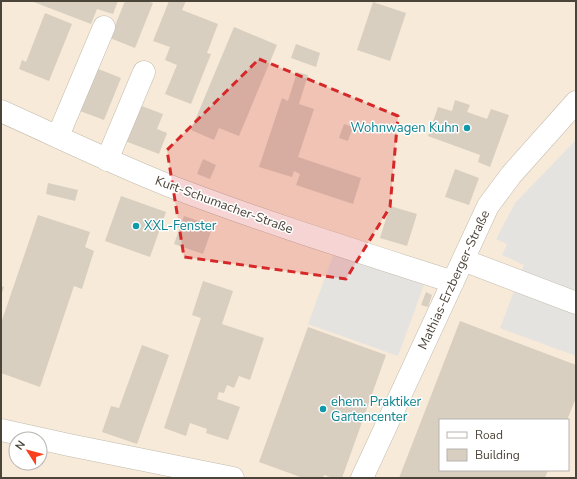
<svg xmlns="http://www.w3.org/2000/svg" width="577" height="479" font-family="'Nunito Sans',sans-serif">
<rect width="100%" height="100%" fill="#f6f3ec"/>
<path fill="#f7ead8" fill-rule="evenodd" d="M1,1H576V478H1ZM440,420H568V470H440ZM16,439H40V463H16Z"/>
<path fill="#e5e3e0" d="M576,140V356L500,328L524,265L502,255L507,244L496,239L515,203Z
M334,253L424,285L398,356L308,324Z"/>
<path fill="#d8cfc1" d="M31,1H118L113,14L97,9L91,24Z
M125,1H147L153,3L135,48L110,38Z
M169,1H186L182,10L218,24L207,53L211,54L191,104L165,94L177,65L165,60L170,47L153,41Z
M373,2L406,13L390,61L357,50Z
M45,13L72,24L49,81L19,69L22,60L26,62Z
M234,27L277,45L239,136L219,128L214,140L191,130Z
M296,44L320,53L316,67L291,58Z
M96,68L121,78L104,120L80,111Z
M297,72L308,75L299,104L314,109L298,157L361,178L353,204L296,185L300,174L294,171L292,177L259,167L282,98L288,101Z
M455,100L470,105L467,112L487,119L491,109L509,115L490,167L478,162L480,155L428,136L438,107L452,111Z
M139,105L163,114L157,129L167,133L159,154L125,141Z
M344,124L353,127L348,141L339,138Z
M203,159L216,165L210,179L197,174Z
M455,169L479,178L469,205L445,197Z
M48,183L78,190L75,201L46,194Z
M121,196L166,212L150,257L105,241Z
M390,206L417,214L407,246L380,238Z
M38,215L90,232L85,247L94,251L82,289L74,286L40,387L1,373V323Z
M184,216L213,226L203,254L174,244Z
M203,281L233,291L222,324L264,338L250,380L239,376L234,388L227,385L224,393L219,392L217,399L240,407L228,440L206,433L207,429L190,423L186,436L164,428L201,318L192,315Z
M1,286L4,287L1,296Z
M426,292L432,295L428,307L421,305Z
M460,321L576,365V398L567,420H440V470H548L545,478H399Z
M308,327L386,355L342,478H333L324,475L323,478H303L259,462Z
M142,345L169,355L137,444L102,432L111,406L119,408Z"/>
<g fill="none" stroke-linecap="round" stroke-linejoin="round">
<g stroke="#c2bbae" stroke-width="23">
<path id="minor" d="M1,111C59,137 116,165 175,188C267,223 360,252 453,282
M58,136L104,27
M107,160L144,72
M463,260L576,303
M1,430L69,445L233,478
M362,478L488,206L511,175L576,102"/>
</g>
<use href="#minor" stroke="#fff" stroke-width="22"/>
</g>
<path fill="#d62828" fill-opacity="0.2" stroke="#d62828" stroke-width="3" stroke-dasharray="8 5" stroke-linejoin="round" d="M259,59L398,116L390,207L346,279L184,257L167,150Z"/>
<g fill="#0f9aa8" stroke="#fff" stroke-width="1.5">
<circle cx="467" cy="128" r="4"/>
<circle cx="136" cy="226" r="4"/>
<circle cx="323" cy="409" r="4"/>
</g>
<g text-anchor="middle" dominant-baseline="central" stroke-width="3" stroke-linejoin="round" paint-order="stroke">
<g font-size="13" fill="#0d838f" stroke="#fff" text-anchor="start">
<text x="459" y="128" text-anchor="end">Wohnwagen Kuhn</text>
<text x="144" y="226">XXL-Fenster</text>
<text x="331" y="402">ehem. Praktiker<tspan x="331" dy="15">Gartencenter</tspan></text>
</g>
<g font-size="13" fill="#4b4439" stroke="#fff">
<text transform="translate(224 205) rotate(20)">Kurt-Schumacher-Straße</text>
<text transform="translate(454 280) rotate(-65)">Mathias-Erzberger-Straße</text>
</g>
</g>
<rect width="577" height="479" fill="none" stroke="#4b4439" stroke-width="4"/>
<rect x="439" y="419" width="130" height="52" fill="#ffffff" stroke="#b7b4b0"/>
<rect x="447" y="432" width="20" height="6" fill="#ffffff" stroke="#b7b4b0"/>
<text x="475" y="439" font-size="12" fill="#4b4439">Road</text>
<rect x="447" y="449" width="20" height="12" fill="#d8cfc1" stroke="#b7b4b0"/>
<text x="475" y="459" font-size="12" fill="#4b4439">Building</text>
<g transform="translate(28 451) rotate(306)"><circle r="19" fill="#ffffff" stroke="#b7b4b0"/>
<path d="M0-3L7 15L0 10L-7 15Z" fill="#fc3f1d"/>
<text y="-6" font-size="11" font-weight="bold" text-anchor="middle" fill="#4b4439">N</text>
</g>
</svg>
